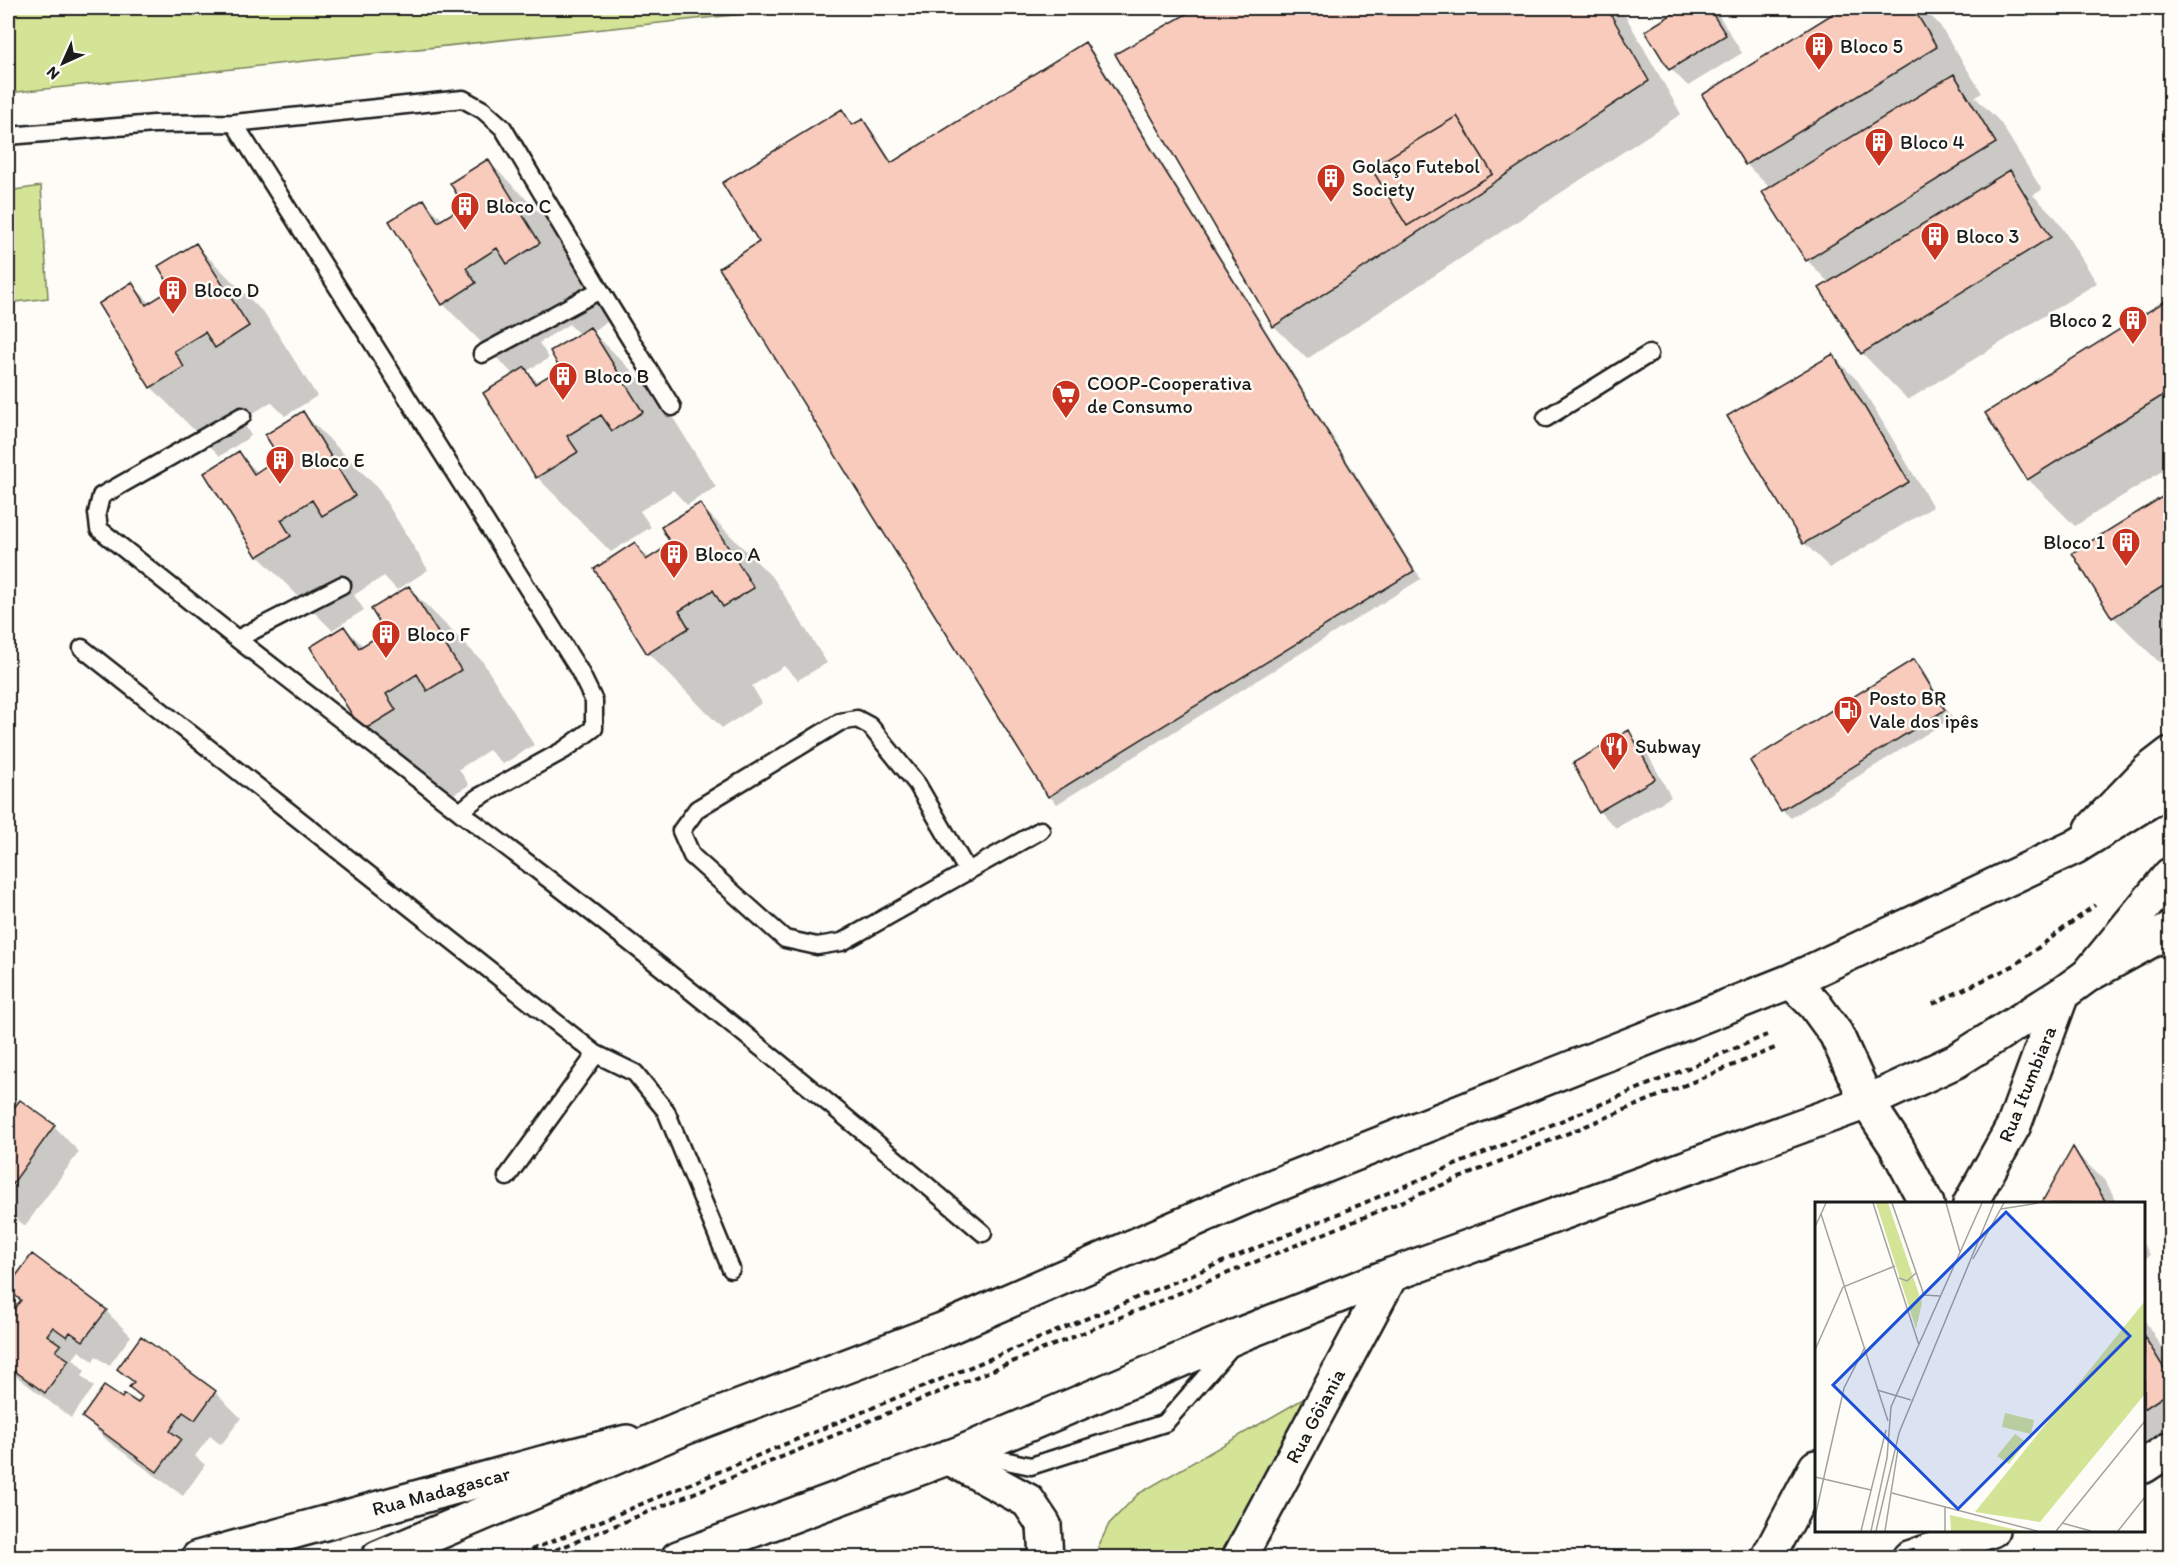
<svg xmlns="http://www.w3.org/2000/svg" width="2178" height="1565" font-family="Itim,sans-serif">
<rect width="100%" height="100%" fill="#fdfcf7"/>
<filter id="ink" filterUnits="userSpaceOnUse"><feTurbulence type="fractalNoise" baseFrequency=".0167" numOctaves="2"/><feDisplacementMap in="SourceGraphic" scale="12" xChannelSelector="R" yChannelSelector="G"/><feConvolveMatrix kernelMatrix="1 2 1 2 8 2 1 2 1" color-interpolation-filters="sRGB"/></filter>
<g filter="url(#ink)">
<path fill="#d4e497" stroke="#78805a" stroke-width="1.5" d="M8,8H800L8,93Z
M41,186L48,298L8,303V191Z
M1310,1395L1226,1557L1093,1558L1109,1524L1138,1494Z"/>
<path fill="#0003" fill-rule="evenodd" d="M1200,8H1621L1681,114L1307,359L1274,326L1117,54Z
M1685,8H1712L1718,14L1742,53L1688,86L1671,69L1647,31Z
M1845,8H1922L1939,24L1982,93L1975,97L2000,122L2042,190L2033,195L2056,218L2097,283L1908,400L1862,353L1830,284L1807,260L1771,189L1746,164L1704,95Z
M1085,44L1093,52L1421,579L1057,804L1049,796L761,243L841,111L854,126L863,120L871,129L893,163Z
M488,161L562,235L614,318L592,331L664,403L716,487L687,505L673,490L640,511L651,527L611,552L537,477L485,393L514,375L443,304L424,201L443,220L466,206ZM569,324L580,335L562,369L539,383L527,371L549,358L539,343Z
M196,245L265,314L317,396L285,416L271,402L242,420L251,436L220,456L151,387L132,284L151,304L175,289Z
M2170,300V466L2075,526L2028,479L1987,413Z
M1833,356L1858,381L1933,507L1830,568L1804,543Z
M303,413L377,487L428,570L397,590L384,576L354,595L364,610L332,630L258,556L239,453L258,473L282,458Z
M2170,493V656L2160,663L2113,617L2074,553Z
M700,505L774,579L827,663L798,680L784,666L752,686L762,703L722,728L648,653L635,544L650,559L673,545Z
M409,588L483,662L534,745L503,764L489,750L459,769L469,785L437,804L363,730L344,627L364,647L387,632Z
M1914,661L1922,669L1952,718L1791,818L1782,810Z
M1628,732L1645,749L1671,797L1616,828L1599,811Z
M8,1094L18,1105L20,1102L54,1126L79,1152L25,1226L8,1212Z
M2073,1150L2106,1182L2118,1204H2043Z
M2144,1244L2150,1255L2144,1260Z
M8,1289L106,1311L131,1336L109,1366L96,1356L93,1361L79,1351L73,1359L85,1371L82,1376L94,1387L71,1418L8,1370V1317L9,1318L21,1302Z
M2144,1319L2170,1361V1446L2144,1463Z
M142,1338L215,1392L241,1418L221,1445L210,1436L195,1456L205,1465L183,1496L109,1442L83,1417L122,1400L138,1405L143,1399L131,1387L134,1384L119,1369Z
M8,1406L16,1414L8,1426Z"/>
<path fill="#f8cbbc" stroke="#1c1c1c" stroke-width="1.5" d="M1197,8H1607L1649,81L1273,327L1115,54Z
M1682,8H1709L1726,35L1669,70L1645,31Z
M1842,8H1913L1937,47L1745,165L1702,95Z
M1085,42L1414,571L1048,797L719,268L759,242L722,183L842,109L852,125L863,119L891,163Z
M1954,74L1996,143L1806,261L1762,192Z
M1457,116L1493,174L1407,226L1371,168Z
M488,159L540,243L507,264L497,248L466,268L476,283L442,305L389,221L424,199L438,222L464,206L450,183Z
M2010,170L2051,237L1861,354L1819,288Z
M196,243L249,326L215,348L205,332L174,351L184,367L150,388L98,304L132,282L146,305L172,289L158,266Z
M2170,298V391L2027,480L1985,413Z
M590,327L643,412L612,431L601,415L567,436L578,452L536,478L483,393L525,367L535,384L560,369L550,351Z
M1833,354L1909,482L1803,544L1727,416Z
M303,411L355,496L322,516L312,500L281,520L291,536L257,557L204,473L239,451L254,474L279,457L265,435Z
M2170,492V582L2112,618L2072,553Z
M700,503L754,588L723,607L713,590L679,611L689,628L647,654L594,569L635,542L646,560L671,544L661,527Z
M409,586L461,670L427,691L417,674L386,694L396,710L362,731L310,647L344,626L359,648L385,632L371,609Z
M1914,659L1945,710L1781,811L1750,761Z
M1629,730L1655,779L1598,812L1573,763Z
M20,1100L55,1125L8,1190V1111L10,1113Z
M2073,1147L2107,1204H2041Z
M32,1254L107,1310L83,1341L70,1332L67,1337L53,1327L47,1335L61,1345L56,1351L69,1360L45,1393L8,1366V1316L21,1300L8,1290V1287Z
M141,1336L216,1391L195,1420L183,1412L170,1431L181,1439L157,1472L82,1417L104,1386L122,1398L124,1394L138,1403L142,1397L129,1387L134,1382L117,1369Z
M2144,1336L2170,1378V1392L2144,1409Z"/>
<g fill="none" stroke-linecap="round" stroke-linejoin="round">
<g stroke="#1c1c1c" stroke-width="21">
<path id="service" d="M234,123L463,99L483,110L503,128L600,290L672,407
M8,136L154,124L234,123L579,670L594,701V728L564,750L477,798L460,812C640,946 813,1088 983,1233
M482,354L600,290
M242,416L101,496L97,513L99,529L237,639L460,812
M1546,418L1649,354
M237,639L342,585
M82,648L596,1054L635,1073L666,1111L731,1269
M968,872L917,784L870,726L857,719L840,722L697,809L681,831L692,856L785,939L817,946L842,942L1041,830
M507,1177L596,1054
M970,1453L1031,1466L1165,1423L1233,1345"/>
</g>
<g stroke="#1c1c1c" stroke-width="38">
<path id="minor" d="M1970,1204L2014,1125L2062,994
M2144,1466L2170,1449
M1768,1558L1816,1467
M1909,1558L1992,1530"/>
</g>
<g stroke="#1c1c1c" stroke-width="38">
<path id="tertiary" d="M948,1457L1028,1501L1044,1525L1046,1558
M198,1558L546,1462L627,1442
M1239,1558L1391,1275"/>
</g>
<g stroke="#1c1c1c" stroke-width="38">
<path id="secondary" d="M2092,829L2148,771L2170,754
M2088,975L2170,930"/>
</g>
<g stroke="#1c1c1c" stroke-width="38">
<path id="primary" d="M1791,981L1815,1005L1836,1034L1867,1102L1896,1146L1927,1204
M378,1558L684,1428L942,1330L1246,1197L1791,981L2075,847L2170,788
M678,1558L963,1452L1244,1333L1391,1275L1867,1102L1956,1061L2062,994L2088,975L2170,875"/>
</g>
<path stroke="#1c1c1c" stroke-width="4" stroke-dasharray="6 4.5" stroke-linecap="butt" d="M1933,1004L2015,965L2095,905
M512,1558L1767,1035
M536,1558L1775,1048"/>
<use href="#service" stroke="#fdfcf7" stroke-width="16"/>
<use href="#minor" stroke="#fdfcf7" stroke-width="33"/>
<use href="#tertiary" stroke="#fdfcf7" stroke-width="33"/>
<use href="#secondary" stroke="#fdfcf7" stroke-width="33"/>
<use href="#primary" stroke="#fdfcf7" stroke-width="33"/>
</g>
</g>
<defs>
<g id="building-pin" transform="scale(1.5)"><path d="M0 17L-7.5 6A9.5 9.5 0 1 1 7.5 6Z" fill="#c8321e" stroke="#fdfcf7"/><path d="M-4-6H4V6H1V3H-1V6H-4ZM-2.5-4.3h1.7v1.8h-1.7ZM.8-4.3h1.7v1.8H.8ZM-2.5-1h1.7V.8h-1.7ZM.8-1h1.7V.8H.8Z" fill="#fff"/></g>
<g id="supermarket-pin" transform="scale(1.5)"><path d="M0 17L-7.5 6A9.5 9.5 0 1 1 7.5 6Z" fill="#c8321e" stroke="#fdfcf7"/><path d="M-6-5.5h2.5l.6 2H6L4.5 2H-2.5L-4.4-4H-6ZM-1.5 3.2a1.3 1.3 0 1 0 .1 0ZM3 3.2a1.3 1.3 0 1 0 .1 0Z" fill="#fff"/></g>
<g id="fuel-pin" transform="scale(1.5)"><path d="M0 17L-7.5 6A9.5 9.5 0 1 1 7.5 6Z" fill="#c8321e" stroke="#fdfcf7"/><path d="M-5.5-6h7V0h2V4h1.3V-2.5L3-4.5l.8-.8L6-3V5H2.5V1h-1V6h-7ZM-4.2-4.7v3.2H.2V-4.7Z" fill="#fff"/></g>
<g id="restaurant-pin" transform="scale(1.5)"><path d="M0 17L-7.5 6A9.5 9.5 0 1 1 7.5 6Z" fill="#c8321e" stroke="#fdfcf7"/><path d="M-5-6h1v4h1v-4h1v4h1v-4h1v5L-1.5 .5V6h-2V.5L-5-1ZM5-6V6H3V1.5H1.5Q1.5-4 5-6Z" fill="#fff"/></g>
</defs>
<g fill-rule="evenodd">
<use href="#building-pin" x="1819" y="46"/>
<use href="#building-pin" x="1879" y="142"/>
<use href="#building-pin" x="1331" y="178"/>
<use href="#building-pin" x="465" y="206"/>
<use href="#building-pin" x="1935" y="236"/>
<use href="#building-pin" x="173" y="290"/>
<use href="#building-pin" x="2133" y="320"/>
<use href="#building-pin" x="563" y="376"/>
<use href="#supermarket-pin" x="1066" y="394"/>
<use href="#building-pin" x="280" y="460"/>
<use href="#building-pin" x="2126" y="542"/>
<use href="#building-pin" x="674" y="554"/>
<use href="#building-pin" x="386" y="634"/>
<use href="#fuel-pin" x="1848" y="710"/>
<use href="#restaurant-pin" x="1614" y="746"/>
</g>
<g text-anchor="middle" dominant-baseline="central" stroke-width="5" stroke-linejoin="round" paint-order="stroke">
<g font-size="20" fill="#1c1c1c" stroke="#fdfcf7" text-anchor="start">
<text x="1840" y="46">Bloco 5</text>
<text x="1900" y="142">Bloco 4</text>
<text x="1352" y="166">Golaço Futebol<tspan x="1352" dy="23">Society</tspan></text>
<text x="486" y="206">Bloco C</text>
<text x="1956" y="236">Bloco 3</text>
<text x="194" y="290">Bloco D</text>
<text x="2112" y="320" text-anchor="end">Bloco 2</text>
<text x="584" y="376">Bloco B</text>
<text x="1087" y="383">COOP-Cooperativa<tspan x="1087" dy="23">de Consumo</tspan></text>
<text x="301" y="460">Bloco E</text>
<text x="2105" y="542" text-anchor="end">Bloco 1</text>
<text x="695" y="554">Bloco A</text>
<text x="407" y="634">Bloco F</text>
<text x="1869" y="698">Posto BR<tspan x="1869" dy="23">Vale dos ipês</tspan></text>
<text x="1635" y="746">Subway</text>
</g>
<g font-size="20" fill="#1c1c1c" stroke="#fdfcf7">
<text transform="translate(2027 1084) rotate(-68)">Rua Itumbiara</text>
<text transform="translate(1315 1416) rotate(-62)">Rua Gôiania</text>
<text transform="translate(441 1491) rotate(-15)">Rua Madagascar</text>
</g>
</g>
<g transform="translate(1815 1202)">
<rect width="330" height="330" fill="#fdfcf7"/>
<path d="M61,1H73L107,101L101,127ZM330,99V192L225,320L160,310ZM190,211L219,218L216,232L187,225ZM200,232L211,240L194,262L182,254ZM135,313L207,329H136Z" fill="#d4e497"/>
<path fill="none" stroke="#a3a29f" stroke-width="1.5" d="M58,1L104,143M77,1L109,93L125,94M131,1L145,50M186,7L223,1M6,12L73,219M0,25L11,1M158,57L189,1M84,76L92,79L101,71M0,148L28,85L80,64M62,188L96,198M0,275L56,288M77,291L222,329M0,315L29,186L50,145M247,321L276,329M46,329L71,228M56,329L72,256L76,205L167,1M61,329L84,231L179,1M70,329L83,247M130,329V305M241,329L330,219M303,329L330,295"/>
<path fill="#1d4ed8" fill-opacity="0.15" stroke="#1d4ed8" stroke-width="3" d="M191,10L315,134L143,307L18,183Z"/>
<rect width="330" height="330" fill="none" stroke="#1c1c1c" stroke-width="3"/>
</g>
<rect width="2178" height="1565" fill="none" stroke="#fdfcf7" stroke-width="30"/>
<rect x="15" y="15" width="2148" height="1535" fill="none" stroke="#1c1c1c" stroke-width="2" filter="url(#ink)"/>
<g transform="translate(63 63) rotate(225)" stroke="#fdfcf7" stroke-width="4.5" paint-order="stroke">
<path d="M0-4.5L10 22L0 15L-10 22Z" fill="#1c1c1c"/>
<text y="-9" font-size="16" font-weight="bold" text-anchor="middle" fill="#1c1c1c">N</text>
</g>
</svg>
